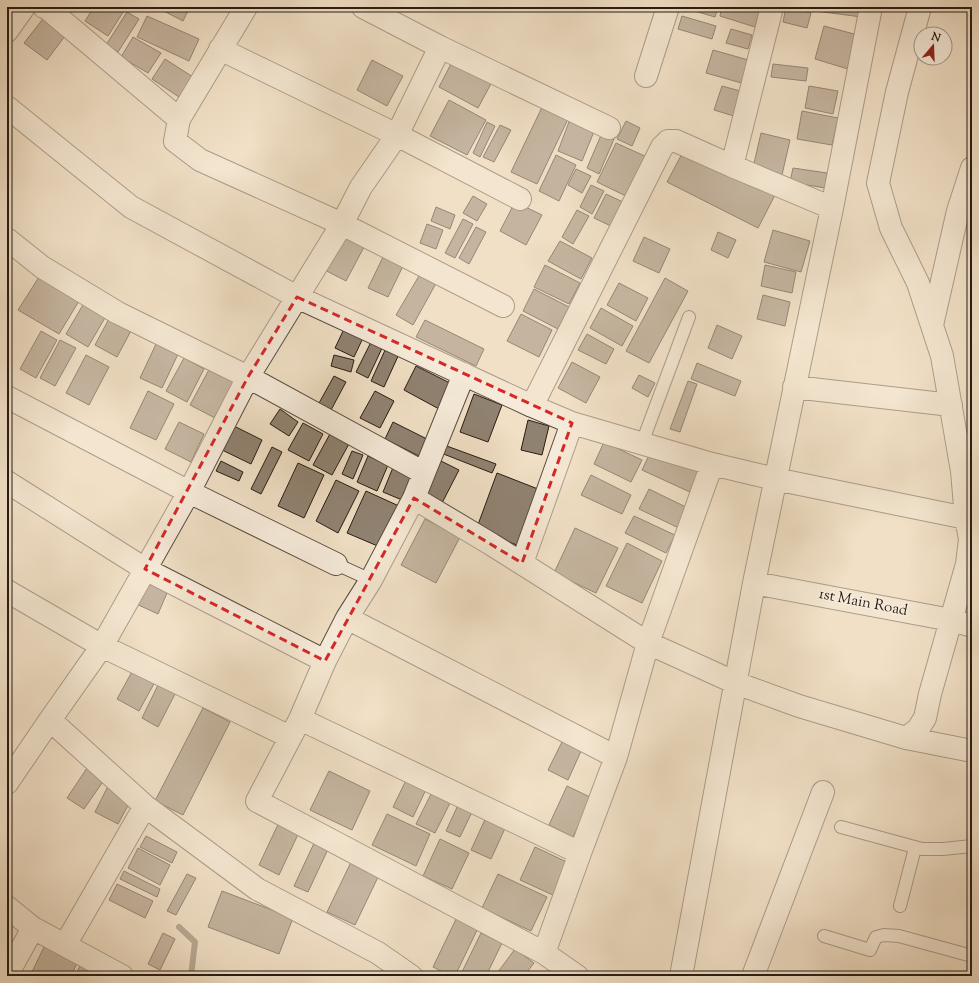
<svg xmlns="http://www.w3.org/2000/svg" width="979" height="983" font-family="'Sorts Mill Goudy',serif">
<rect width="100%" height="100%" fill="#f1e0c6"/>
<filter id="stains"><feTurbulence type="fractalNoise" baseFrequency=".005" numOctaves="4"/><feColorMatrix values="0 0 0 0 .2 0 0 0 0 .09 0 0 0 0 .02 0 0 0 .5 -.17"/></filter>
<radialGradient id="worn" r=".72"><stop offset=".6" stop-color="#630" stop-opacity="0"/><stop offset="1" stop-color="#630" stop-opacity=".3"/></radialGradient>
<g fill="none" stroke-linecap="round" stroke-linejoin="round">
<path stroke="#76695a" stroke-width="6" d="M179,927L195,942L191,976"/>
</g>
<path fill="#908271" stroke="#261c14" d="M94,7H122L125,9L108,36L85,21Z
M156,7H190L183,21Z
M681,7H718L715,17Z
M722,7H761L755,27L720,16Z
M786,7L811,13L807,28L783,22Z
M816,7H863L862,17L815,11Z
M127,12L139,19L118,52L106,45Z
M46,15L68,32L47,60L24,43Z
M147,16L199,39L189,61L137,37Z
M682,16L716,26L712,39L678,29Z
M824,26L858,35L848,69L815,59Z
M731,29L752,35L748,49L726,43Z
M133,37L161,53L148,73L121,57Z
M713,50L752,61L745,84L706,73Z
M165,59L193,77L179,97L152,79Z
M372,60L403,76L387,106L357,90Z
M453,60L493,80L478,108L439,87Z
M773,64L808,68L806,81L771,77Z
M722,86L744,92L737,117L714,110Z
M809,86L838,91L833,114L805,108Z
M449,100L486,120L467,155L430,136Z
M544,103L570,115L537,184L511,172Z
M802,111L838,118L832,145L797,139Z
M570,119L595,129L582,161L558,151Z
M626,121L640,128L632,146L617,139Z
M487,122L495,126L480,157L473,153Z
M500,125L511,130L494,162L483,157Z
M602,133L614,139L599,174L587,168Z
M761,133L790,140L781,179L752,172Z
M616,143L647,157L628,197L597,182Z
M684,150L775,195L758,228L667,182Z
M556,155L576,165L559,201L539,191Z
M793,168L827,173L825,188L790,182Z
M576,169L591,176L582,193L568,185Z
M591,185L604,191L592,214L580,207Z
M606,194L625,203L613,227L594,218Z
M473,196L487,204L477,221L463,213Z
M515,202L542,215L526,245L500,231Z
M436,207L455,215L450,229L431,221Z
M577,210L589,216L573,244L562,237Z
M463,219L473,224L455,258L445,253Z
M427,224L443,230L436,249L420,243Z
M476,227L486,232L469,264L459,258Z
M773,230L810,241L801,272L764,262Z
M718,232L736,240L728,258L711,250Z
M339,233L364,247L346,281L321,268Z
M644,237L670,249L659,273L633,261Z
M560,241L592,258L581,279L548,261Z
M383,257L403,266L388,297L368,288Z
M545,265L580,283L569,304L534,287Z
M765,265L796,272L792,293L761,286Z
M423,269L439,278L413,325L396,315Z
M39,277L79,301L59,334L18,310Z
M665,278L688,291L649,363L626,351Z
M619,283L648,298L636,321L607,305Z
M534,289L569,307L558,329L523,311Z
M763,295L790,302L785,326L757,319Z
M84,303L106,316L88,347L66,334Z
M601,308L633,326L622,346L590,328Z
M521,314L552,330L539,357L507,341Z
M111,315L133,327L117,357L95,345Z
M425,320L484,349L476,366L416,337Z
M717,325L742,336L732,359L708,348Z
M344,329L363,338L354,357L335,348Z
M41,331L57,340L36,378L20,369Z
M587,334L614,349L606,364L578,350Z
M373,338L384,344L368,378L356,372Z
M60,340L76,348L55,386L40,378Z
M157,342L179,352L162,388L140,378Z
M386,348L399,354L384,387L371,381Z
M86,355L109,367L89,405L66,393Z
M334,355L354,360L351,372L331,366Z
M184,358L204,369L187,402L166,391Z
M572,362L600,377L586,403L558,388Z
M697,363L741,381L735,396L691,379Z
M211,366L235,379L215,418L190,405Z
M416,366L452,384L439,409L404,390Z
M639,375L655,383L648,397L632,388Z
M334,376L346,382L331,410L319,403Z
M688,381L697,384L680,432L670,429Z
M148,391L174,404L156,440L130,428Z
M375,391L394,401L380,428L360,418Z
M474,394L502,405L488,442L460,432Z
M280,409L298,422L289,436L270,424Z
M528,420L549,426L542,455L521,450Z
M179,422L204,434L191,462L165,449Z
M393,422L427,439L419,456L385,439Z
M303,423L323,434L309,461L288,450Z
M232,425L262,440L251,464L220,449Z
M331,432L350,442L332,475L313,465Z
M604,442L642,460L631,482L594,464Z
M444,445L496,464L492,473L441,453Z
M272,447L282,452L261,494L251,489Z
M653,447L703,471L692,493L642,470Z
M352,451L363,455L353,479L342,474Z
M368,456L388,465L377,491L357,482Z
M439,460L459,470L441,505L422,495Z
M221,461L243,472L239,481L216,471Z
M298,463L324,475L304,518L278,506Z
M394,465L413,474L402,500L383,492Z
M497,473L538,489L517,545L476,530Z
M591,475L631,495L622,514L581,495Z
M336,480L359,491L338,533L316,521Z
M649,489L692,510L683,530L639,509Z
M366,491L399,506L380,547L347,533Z
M634,516L675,535L666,553L625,533Z
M425,519L460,537L436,583L401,565Z
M575,528L618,548L596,593L554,573Z
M627,543L662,561L642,603L606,586Z
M146,575L170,586L158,614L132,602Z
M134,668L156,680L139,711L117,699Z
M159,683L176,692L158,727L142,718Z
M203,708L230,722L183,815L155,801Z
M563,740L582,749L568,780L548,770Z
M87,768L104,780L84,809L67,798Z
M329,771L370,791L352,830L310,810Z
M410,772L430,781L413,817L393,807Z
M109,784L133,796L118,824L95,812Z
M567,786L592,798L573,837L549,825Z
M432,792L451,801L435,833L416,824Z
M459,803L473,810L460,837L446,831Z
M387,814L430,834L416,866L372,845Z
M487,815L507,824L491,859L471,850Z
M281,818L301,828L279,875L259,865Z
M146,836L177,852L172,863L140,847Z
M316,839L330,845L308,892L294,886Z
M440,839L469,853L452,889L423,876Z
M535,847L571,864L555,896L520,880Z
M138,848L170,865L160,885L128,868Z
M352,860L380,873L355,925L327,912Z
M124,871L160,889L157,897L120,879Z
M187,874L196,878L176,915L167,911Z
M498,874L547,897L531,931L482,908Z
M117,884L153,901L145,918L109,900Z
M222,891L293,918L279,954L208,927Z
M458,915L479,926L455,976H451L433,967Z
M163,933L175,939L160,970L148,964Z
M481,933L502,943L486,976H460Z
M45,945L78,961L71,976H30Z
M515,949L534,963L524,976H495Z
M80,966L101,976H75Z"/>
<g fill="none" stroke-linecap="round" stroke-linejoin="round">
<g stroke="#594d40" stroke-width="14">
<path id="service" d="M642,443L689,317
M336,564L371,580
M841,827L922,849H943L972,846
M900,906L915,848
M824,936L870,950L876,937L884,935L899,936L972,956"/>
</g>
<g stroke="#594d40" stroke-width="24">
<path id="minor" d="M44,7L47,8L179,119
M246,7L179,119L175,141L200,160L342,224L503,306
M363,7L440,47L609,128
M7,31L24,7
M220,49L397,135L520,199
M646,76L668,7
M7,107L131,207L297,297L532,406L572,423L712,464L775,479L966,518
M732,166L772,7
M7,239L42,267L118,313L248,377L424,473L414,498L491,544L648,643L736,683L799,706L906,738L972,751
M932,325L958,211L972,168
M794,387L951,405
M7,397L189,492L336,564
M532,406L662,147L668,141H676L732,166L832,208
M424,473L464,374
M7,482L145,569L325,661
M414,498L371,580L347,618L325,661L300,719L257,801L544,953L577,976
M522,563L572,423
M754,583L951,620L972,626
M7,591L102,646L290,737
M347,618L616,757
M300,719L580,853
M50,720L145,806L65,945
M906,738L918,729L925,718L930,694L967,564L970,539L966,518L962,471L942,356L918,283L891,228L878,183L897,92L920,7
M7,783L50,720L102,646L189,492L248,377L342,224L361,187L397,135L440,47
M145,806L257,889L378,953L411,976
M7,907L33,928L122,976
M544,953L580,853L616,757L648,643L712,464
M7,975L33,928
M681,976L754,583L832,208L871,7
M753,976L823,792"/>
</g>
<use href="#service" stroke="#f6ebda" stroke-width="12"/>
<use href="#minor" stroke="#f6ebda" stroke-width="22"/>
</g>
<path d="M0 0H979V983H0ZM297,297L572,423L522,563L414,498L325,661L145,569L248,377Z" fill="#f1e0c6" fill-opacity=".55" fill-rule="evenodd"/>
<path fill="none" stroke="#d62828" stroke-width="3" stroke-dasharray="8 5" stroke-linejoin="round" d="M297,297L572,423L522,563L414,498L325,661L145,569L248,377Z"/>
<g text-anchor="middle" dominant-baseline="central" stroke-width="3" stroke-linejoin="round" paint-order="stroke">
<g font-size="15" fill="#261c14" stroke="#f6ebda">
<text transform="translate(863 603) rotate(11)">1st Main Road</text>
</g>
</g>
<rect width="979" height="983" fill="none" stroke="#f1e0c6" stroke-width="24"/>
<rect x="8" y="8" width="963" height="967" fill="none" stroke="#261c14" stroke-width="2"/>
<rect x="12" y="12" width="955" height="959" fill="none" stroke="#261c14"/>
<g transform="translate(933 46) rotate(19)"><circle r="19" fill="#f6ebda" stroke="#a3988b"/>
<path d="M0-3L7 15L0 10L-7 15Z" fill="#8f2418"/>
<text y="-6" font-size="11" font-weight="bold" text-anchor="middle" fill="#261c14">N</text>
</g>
<rect width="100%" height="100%" filter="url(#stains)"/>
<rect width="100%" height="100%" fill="url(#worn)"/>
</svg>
